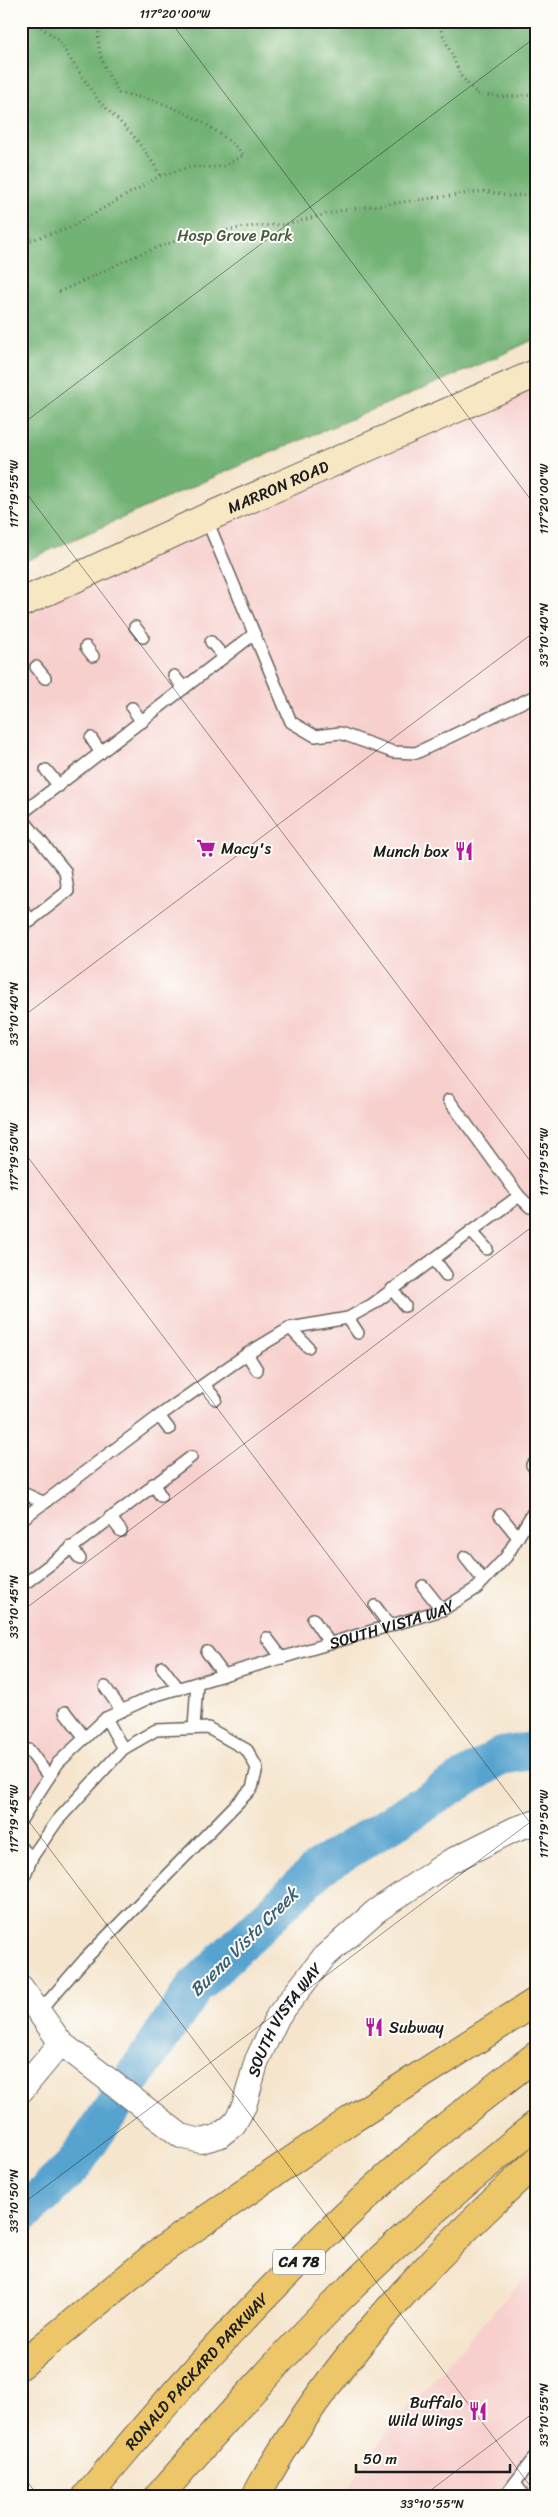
<svg xmlns="http://www.w3.org/2000/svg" width="558" height="2517" font-family="Sriracha,sans-serif">
<rect width="100%" height="100%" fill="#fdfcf7"/>
<filter id="ink" filterUnits="userSpaceOnUse"><feTurbulence type="fractalNoise" baseFrequency=".02" numOctaves="2"/><feDisplacementMap in="SourceGraphic" scale="10" xChannelSelector="R" yChannelSelector="G"/><feConvolveMatrix kernelMatrix="1 2 1 2 8 2 1 2 1" color-interpolation-filters="sRGB"/></filter>
<filter id="wash" filterUnits="userSpaceOnUse"><feTurbulence type="fractalNoise" baseFrequency=".0096" numOctaves="4" result="noise"/><feDisplacementMap in="SourceGraphic" scale="20" xChannelSelector="R" yChannelSelector="G"/><feGaussianBlur stdDeviation="1.12" result="paint"/><feColorMatrix in="noise" values="0 0 0 0 0 0 0 0 0 0 0 0 0 0 0 0 0 1.4 0 .05"/><feComposite in="paint" operator="in"/></filter>
<g filter="url(#wash)">
<rect width="100%" height="100%" fill="#f5e5cd"/>
<path fill="#f7d0ce" d="M537,373V1505L527,1527L461,1599L149,1697L92,1729L21,1819V604Z
M537,2263V2496H343L391,2427Z"/>
<path fill="#72b274" stroke="#476748" d="M21,21H537V338L488,361L223,473L21,563Z"/>
<g fill="none" stroke-linecap="round" stroke-linejoin="round">
<path stroke="#56a3cf" stroke-width="38" d="M21,2216L73,2166L195,1987L320,1867L501,1756L537,1750"/>
</g>
</g>
<g filter="url(#ink)">
<g fill="none" stroke-linecap="round" stroke-linejoin="round">
<g stroke="#68625a" stroke-width="14">
<g id="service">
<path d="M206,518L291,722L315,736L340,733L393,752L416,753L537,695"/>
<path d="M135,627L143,637"/>
<path d="M211,642L224,657"/>
<path d="M86,647L93,656"/>
<path d="M36,667L45,678"/>
<path d="M174,676L184,688"/>
<path d="M132,708L142,722"/>
<path d="M91,738L101,753"/>
<path d="M46,770L59,786"/>
<path d="M21,814L254,634"/>
<path d="M21,817L65,871L68,891L21,928"/>
<path d="M21,907L31,921"/>
<path d="M449,1100L519,1196"/>
<path d="M471,1231L487,1249"/>
<path d="M434,1259L446,1275"/>
<path d="M392,1289L405,1306"/>
<path d="M348,1318L358,1333"/>
<path d="M290,1328L308,1347"/>
<path d="M247,1354L257,1370"/>
<path d="M204,1385L216,1399"/>
<path d="M159,1416L169,1429"/>
<path d="M532,1465L537,1471"/>
<path d="M153,1484L161,1496"/>
<path d="M21,1492L45,1503"/>
<path d="M500,1515L518,1537"/>
<path d="M110,1517L121,1531"/>
<path d="M21,1520L159,1416L247,1354L290,1328L348,1318L373,1304L519,1196L530,1207L537,1201"/>
<path d="M71,1547L80,1559"/>
<path d="M465,1557L483,1580"/>
<path d="M27,1582L191,1457"/>
<path d="M423,1586L442,1610"/>
<path d="M375,1606L390,1626"/>
<path d="M313,1619L330,1644"/>
<path d="M267,1638L282,1658"/>
<path d="M207,1652L224,1675"/>
<path d="M162,1667L179,1689"/>
<path d="M105,1687L122,1711"/>
<path d="M65,1712L85,1738"/>
<path d="M106,1718L123,1749"/>
<path d="M194,1728L197,1683"/>
<path d="M29,1750L49,1777"/>
<path id="s1" d="M21,1820L58,1763L106,1718L153,1696L442,1610L477,1588L506,1557L537,1506"/>
<path d="M21,1848L32,1857"/>
<path d="M21,1885L32,1857L57,1821L123,1749L156,1730L208,1728L247,1750L257,1768L252,1788L85,1959L39,2012"/>
<path d="M515,2483L524,2496"/>
<path d="M505,2496L537,2454"/>
</g>
</g>
<g stroke="#68625a" stroke-width="26">
<g id="minor">
<path id="s2" d="M21,1987L61,2043L181,2136L201,2141L219,2136L234,2124L244,2106L257,2060L278,2016L324,1957L376,1911L449,1862L515,1829L537,1822"/>
<path d="M21,2091L61,2043"/>
</g>
</g>
<g stroke="#68625a" stroke-width="30">
<g id="secondary">
<path id="s3" d="M21,603L206,518L537,373"/>
</g>
</g>
<g stroke="#68625a" stroke-width="30">
<g id="motorway">
<path d="M21,2365L159,2252L352,2119L537,2001"/>
<path id="s4" d="M87,2496C192,2369 305,2246 430,2140C465,2110 501,2083 537,2055"/>
<path d="M159,2496C218,2428 277,2361 341,2297C403,2236 469,2178 537,2124"/>
<path d="M256,2496C326,2366 429,2260 537,2161"/>
</g>
</g>
<path stroke="#68625a" stroke-width="3" stroke-dasharray="1 4" stroke-linecap="butt" d="M33,21L57,39L98,100L132,134L154,164L160,176
M437,21L461,76L477,94L504,97L537,95
M532,21L537,30
M21,243L67,229L160,176L190,167H222L244,155C211,121 166,100 119,93C105,70 93,49 101,21
M59,292L142,253L184,238L245,227L287,224L343,210L486,191L508,196L537,194"/>
<use href="#service" stroke="#fff" stroke-width="11"/>
<use href="#minor" stroke="#fff" stroke-width="24"/>
<use href="#secondary" stroke="#f7e8c3" stroke-width="28"/>
<use href="#motorway" stroke="#ecc669" stroke-width="28"/>
</g>
</g>
<path fill="none" stroke="#1c1c1c" stroke-width="1" stroke-opacity="0.45" d="M170,21L537,508M21,425L537,36M21,486L537,1170M21,1018L537,630M21,1148L537,1832M21,1612L537,1223M21,1811L537,2495M21,2205L537,1817M21,2473L38,2496M423,2496L537,2410"/>
<defs>
<g id="supermarket-bare" transform="scale(1.5)"><path d="M-6-5.5h2.5l.6 2H6L4.5 2H-2.5L-4.4-4H-6ZM-1.5 3.2a1.3 1.3 0 1 0 .1 0ZM3 3.2a1.3 1.3 0 1 0 .1 0Z" fill="#b5179e" stroke="#fdfcf7" stroke-width="2.5" paint-order="stroke"/></g>
<g id="restaurant-bare" transform="scale(1.5)"><path d="M-5-6h1v4h1v-4h1v4h1v-4h1v5L-1.5 .5V6h-2V.5L-5-1ZM5-6V6H3V1.5H1.5Q1.5-4 5-6Z" fill="#b5179e" stroke="#fdfcf7" stroke-width="2.5" paint-order="stroke"/></g>
</defs>
<g fill-rule="evenodd">
<use href="#supermarket-bare" x="206" y="848"/>
<use href="#restaurant-bare" x="464" y="851"/>
<use href="#restaurant-bare" x="374" y="2027"/>
<use href="#restaurant-bare" x="478" y="2411"/>
</g>
<g text-anchor="middle" dominant-baseline="central" stroke-width="4" stroke-linejoin="round" paint-order="stroke">
<rect fill="#fdfcf7" stroke="#605f5e" stroke-width="1" x="273" y="2249.5" width="52" height="25" rx="4"/>
<g font-size="15" font-weight="bold" fill="#1c1c1c">
<text x="299" y="2262">CA 78</text>
</g>
<g font-size="16" fill="#445b42" stroke="#fdfcf7">
<text x="235" y="235">Hosp Grove Park</text>
</g>
<g font-size="16" fill="#1c1c1c" stroke="#fdfcf7">
<text stroke="none"><textPath href="#s3" startOffset="282">MARRON ROAD</textPath></text>
<text stroke="none"><textPath href="#s1" startOffset="435">SOUTH VISTA WAY</textPath></text>
<text stroke="none"><textPath href="#s2" startOffset="396">SOUTH VISTA WAY</textPath></text>
<text stroke="none"><textPath href="#s4" startOffset="166">RONALD PACKARD PARKWAY</textPath></text>
</g>
<g font-size="16" fill="#1c1c1c" stroke="#fdfcf7" text-anchor="start">
<text x="221" y="848">Macy's</text>
<text x="449" y="851" text-anchor="end">Munch box</text>
<text x="389" y="2027">Subway</text>
<text x="463" y="2402" text-anchor="end">Buffalo<tspan x="463" dy="18">Wild Wings</tspan></text>
</g>
<g font-size="18" font-style="italic" fill="#396076" stroke="#fdfcf7">
<text transform="translate(244 1942) rotate(-45)">Buena Vista Creek</text>
</g>
</g>
<rect width="558" height="2517" fill="none" stroke="#fdfcf7" stroke-width="55"/>
<path d="M356 2464v8h154v-8" fill="none" stroke="#1c1c1c" stroke-width="2.5"/>
<text x="363" y="2464" font-size="15" fill="#1c1c1c" stroke="#fdfcf7" stroke-width="4" paint-order="stroke">50 m</text>
<rect x="28" y="28" width="502" height="2462" fill="none" stroke="#1c1c1c" stroke-width="2"/>
<g font-size="12" text-anchor="middle" fill="#1c1c1c">
<text x="175" y="18">117°20'00"W</text>
<text transform="translate(14 494) rotate(-90)" y="4">117°19'55"W</text>
<text transform="translate(544 499) rotate(-90)" y="4">117°20'00"W</text>
<text transform="translate(544 635) rotate(-90)" y="4">33°10'40"N</text>
<text transform="translate(14 1014) rotate(-90)" y="4">33°10'40"N</text>
<text transform="translate(14 1157) rotate(-90)" y="4">117°19'50"W</text>
<text transform="translate(544 1162) rotate(-90)" y="4">117°19'55"W</text>
<text transform="translate(14 1607) rotate(-90)" y="4">33°10'45"N</text>
<text transform="translate(14 1819) rotate(-90)" y="4">117°19'45"W</text>
<text transform="translate(544 1824) rotate(-90)" y="4">117°19'50"W</text>
<text transform="translate(14 2201) rotate(-90)" y="4">33°10'50"N</text>
<text transform="translate(544 2415) rotate(-90)" y="4">33°10'55"N</text>
<text x="432" y="2508">33°10'55"N</text>
</g>
</svg>
